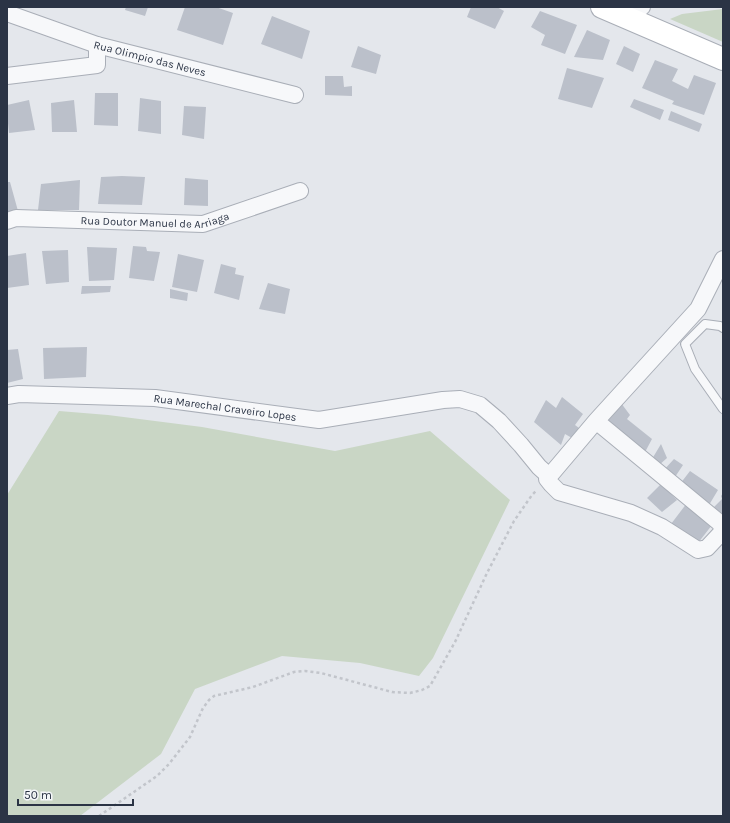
<svg xmlns="http://www.w3.org/2000/svg" width="730" height="823" font-family="Karla,sans-serif">
<rect width="100%" height="100%" fill="#e4e7ec"/>
<path fill="#c9d6c5" d="M723,9V42L670,19L682,14Z
M59,411L108,415L202,427L335,451L430,431L510,500L433,658L419,676L360,663L282,656L195,689L161,754L80,816H7V495Z"/>
<path fill="#bbc0ca" d="M126,7H148L145,16L125,10Z
M185,7H216L233,13L223,45L177,30Z
M471,7H497L504,11L495,29L467,17Z
M540,11L577,25L565,54L541,45L545,35L531,27Z
M272,16L310,31L302,59L261,44Z
M587,30L610,40L603,60L574,57Z
M358,46L381,55L376,74L351,67Z
M624,46L640,54L633,72L616,64Z
M655,60L678,69L672,81L688,89L694,75L716,83L704,115L672,104L674,101L642,88Z
M567,68L604,78L592,108L558,99Z
M325,76H343L344,87L352,86V96L325,95Z
M95,93H118V126L94,125Z
M140,98L161,101V134L138,131Z
M634,99L664,110L660,120L630,107Z
M29,100L35,130L9,133L7,114V105Z
M74,100L77,132H52L51,103Z
M184,106L206,107L204,139L182,135Z
M671,111L702,124L699,132L668,120Z
M122,176L145,177L142,205L98,204L101,177Z
M185,178L208,180V206L184,205Z
M80,180L79,210H38L41,184Z
M7,182H10L18,211L7,213Z
M133,246L146,247L147,251L160,252L154,281L129,278Z
M87,247L117,248L114,280L89,281Z
M68,250L69,282L46,284L42,251Z
M26,253L29,285L7,288V256Z
M178,254L204,260L197,292L172,287Z
M221,264L236,268L235,274L244,276L239,300L214,293Z
M268,283L290,289L285,314L259,309Z
M82,286H111L110,292L81,294Z
M170,289L188,293L187,301L170,298Z
M87,347L86,377L44,379L43,348Z
M18,349L23,379L7,383V350Z
M562,397L583,414L575,425L579,428L572,438L565,434L561,445L534,422L546,400L556,408Z
M621,403L630,415L627,419L652,439L644,454L605,424Z
M661,444L667,458L658,466L652,459Z
M674,459L683,465L673,480L662,472Z
M690,471L718,490L709,505L680,484Z
M661,484L677,500L662,512L647,498Z
M723,493V518L713,508L722,499L721,496Z
M687,503L712,525L698,543L671,524Z"/>
<g fill="none" stroke-linecap="round" stroke-linejoin="round">
<g stroke="#a9aeb7" stroke-width="10">
<path id="lane" d="M723,409L695,369L685,344L705,324L720,326L723,328"/>
</g>
<g stroke="#a9aeb7" stroke-width="18">
<g id="street">
<path d="M615,12L642,7"/>
<path id="s1" d="M7,13L97,45L295,95"/>
<path d="M7,76L97,65V45"/>
<path id="s2" d="M7,221L16,218L203,224L300,191"/>
<path id="s3" d="M7,396L19,394L155,398L319,420L443,400L460,399L480,405L499,421L521,445L539,467L549,476"/>
<path d="M596,421L721,524L722,532L707,548L698,550L662,527L631,513L559,492L551,484L547,479L596,421L698,309L723,259"/>
</g>
</g>
<g stroke="#a9aeb7" stroke-width="24">
<path id="secondary" d="M602,7L723,59"/>
</g>
<path stroke="#c2c5cb" stroke-width="2.5" stroke-dasharray="3 3" stroke-linecap="butt" d="M99,816L157,776L169,764L190,737L203,708L209,700L214,696L253,687L294,672L305,671L321,673L392,692L410,693L422,690L430,686L455,642L487,573L514,521L532,495L537,490"/>
<use href="#lane" stroke="#f7f8fa" stroke-width="8"/>
<use href="#street" stroke="#f7f8fa" stroke-width="16"/>
<use href="#secondary" stroke="#fff" stroke-width="22"/>
</g>
<g text-anchor="middle" dominant-baseline="central" stroke-width="3" stroke-linejoin="round" paint-order="stroke">
<g font-size="11" fill="#2b3445" stroke="#f4f6f9">
<text stroke="none"><textPath href="#s1" startOffset="150">Rua Olimpio das Neves</textPath></text>
<text stroke="none"><textPath href="#s2" startOffset="149">Rua Doutor Manuel de Arriaga</textPath></text>
<text stroke="none"><textPath href="#s3" startOffset="219">Rua Marechal Craveiro Lopes</textPath></text>
</g>
</g>
<rect width="730" height="823" fill="none" stroke="#2b3445" stroke-width="16"/>
<path d="M18 799v6h115v-6" fill="none" stroke="#2b3445" stroke-width="2"/>
<text x="24" y="799" font-size="12" fill="#2b3445" stroke="#f4f6f9" stroke-width="3" paint-order="stroke">50 m</text>
</svg>
